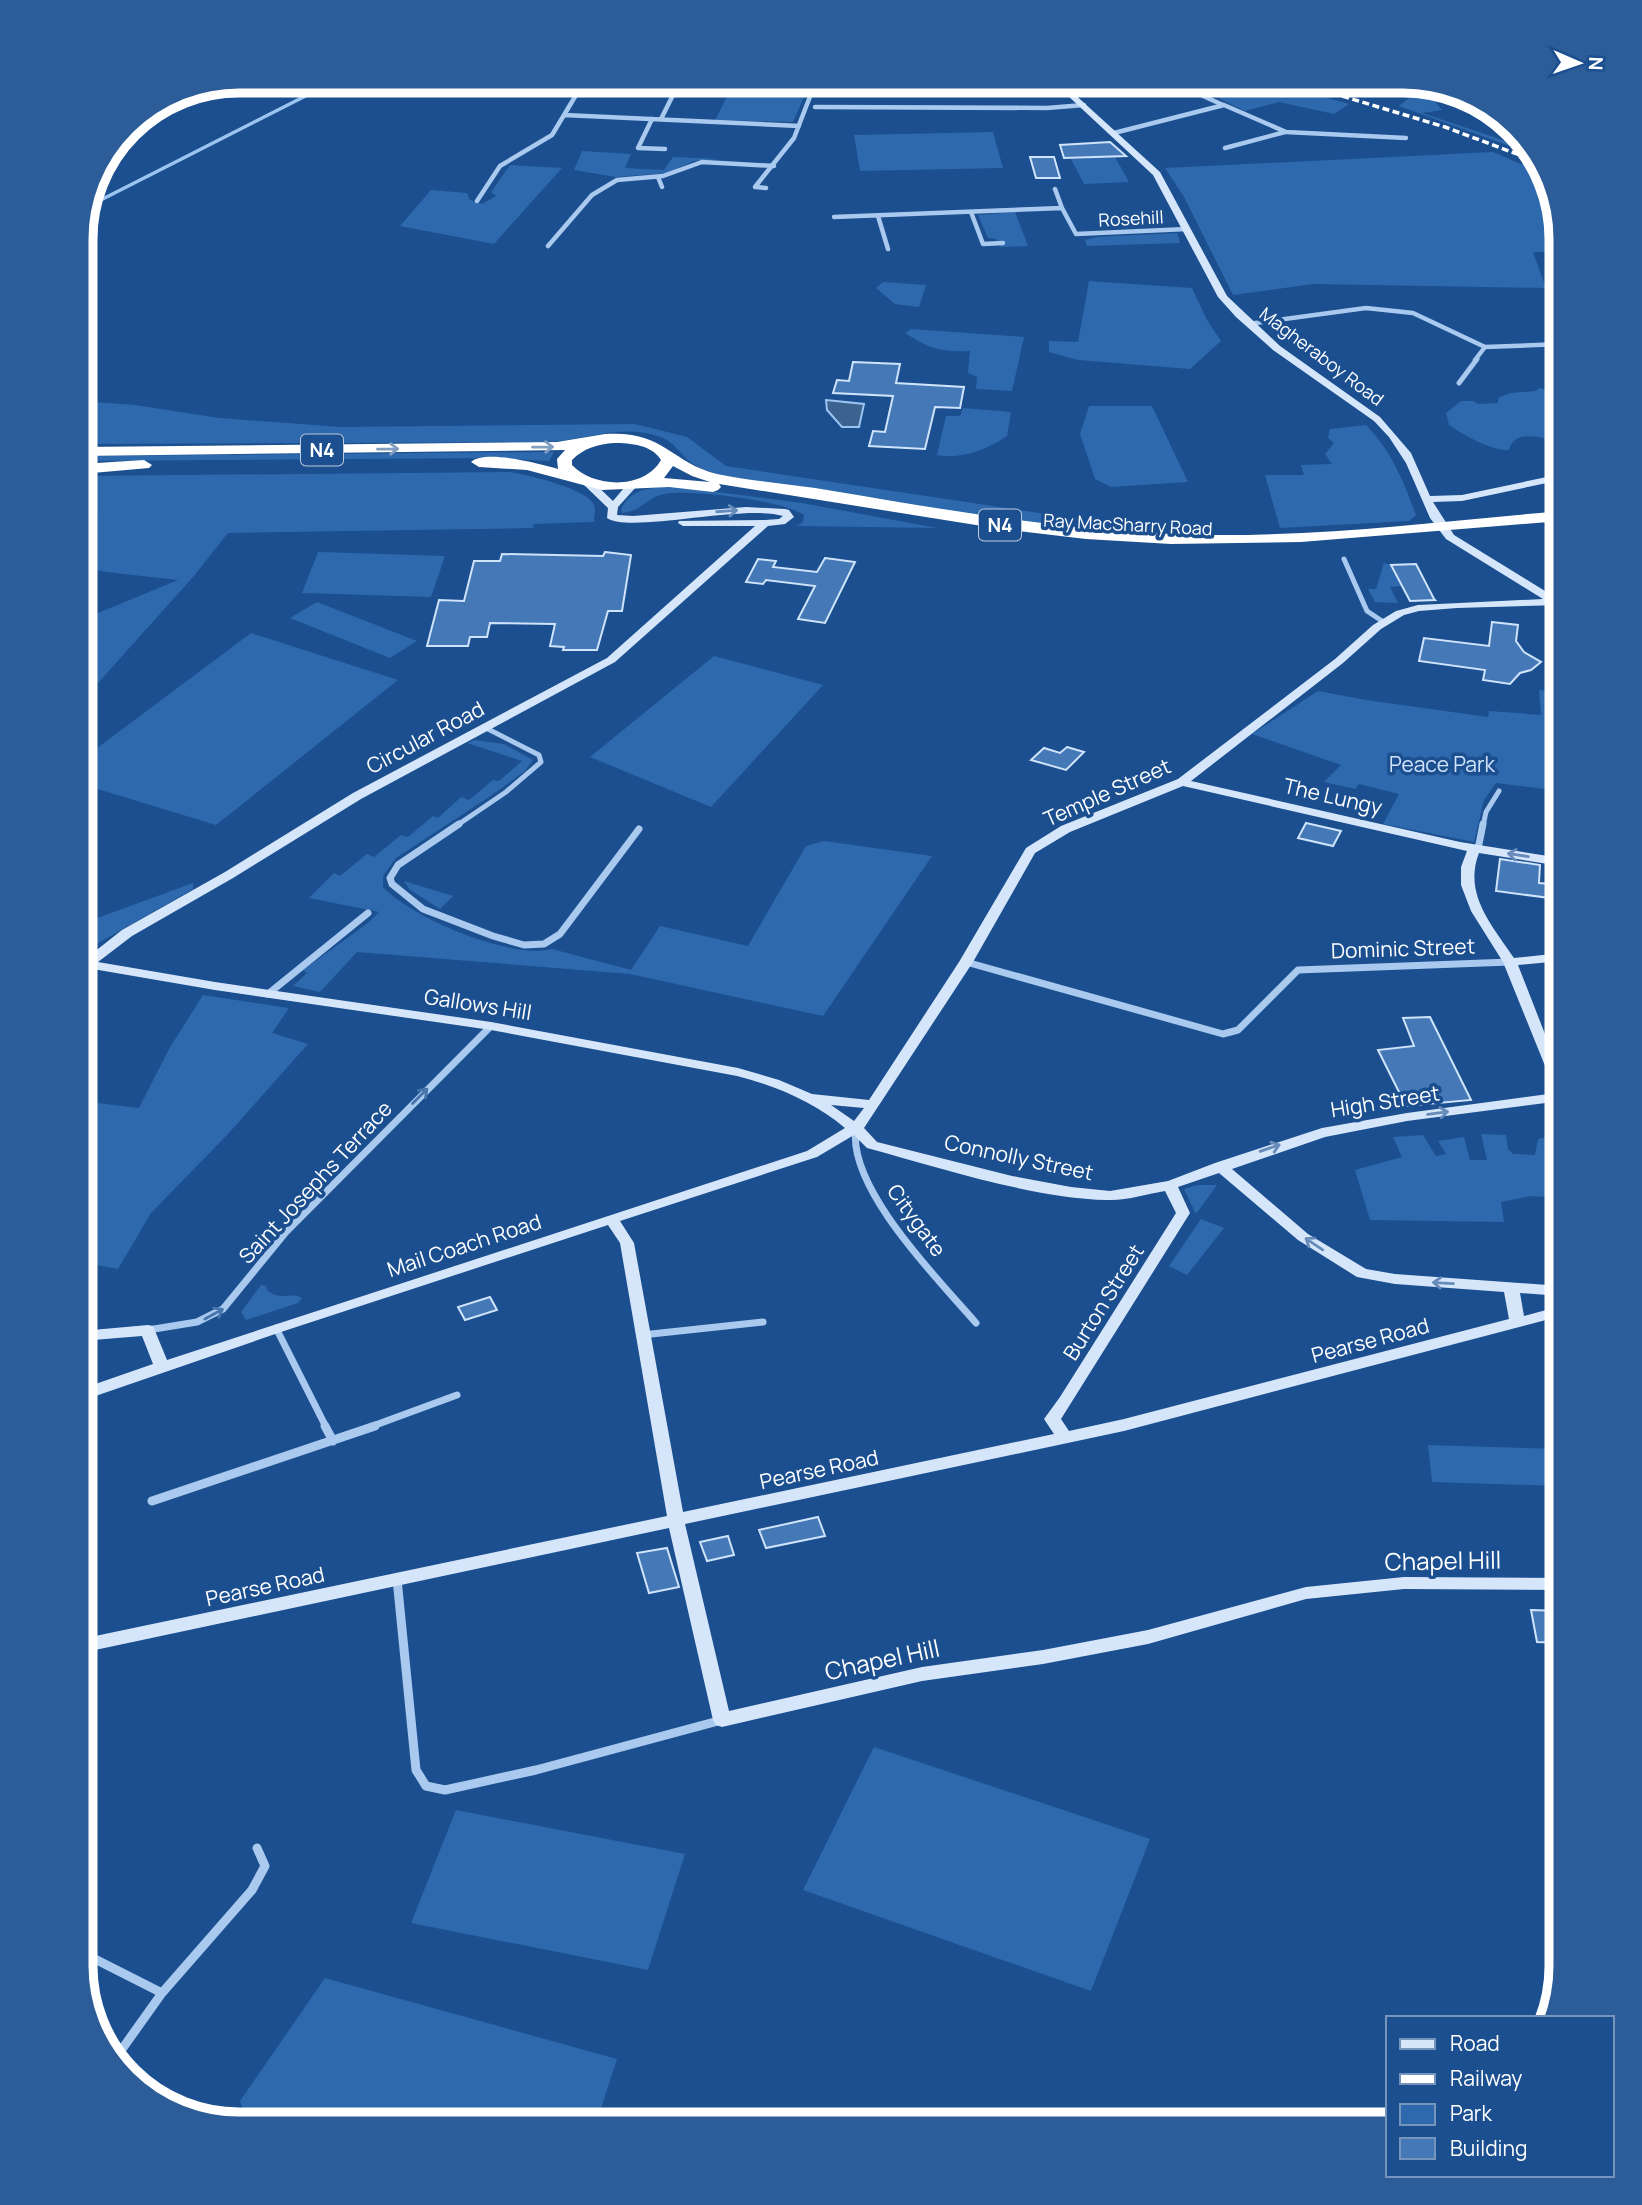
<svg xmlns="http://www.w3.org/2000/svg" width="1642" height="2205" font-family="Manrope,sans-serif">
<rect width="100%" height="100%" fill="#1b4f8f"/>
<path fill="#2e69ad" d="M717,81H811L793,122L715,120L730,91L711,90Z
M1270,82L1349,104L1334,114L1279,102L1245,111L1214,96Z
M1428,92L1442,110L1422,113L1530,149L1537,156L1399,106L1409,98Z
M993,132L1003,168L860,171L854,135Z
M582,151L631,154L625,168L664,170L673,157L720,159L694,161L667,173L616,177L574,170Z
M1493,152L1544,174L1561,238V252H1533L1546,288L1313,284L1233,295L1184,197L1165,168Z
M1115,157L1129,182L1084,184L1071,159Z
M510,165L562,168L494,244L400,226L431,190L467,193L470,200L482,204L496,196L491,192Z
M1015,212L1028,246L1001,247L996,239L988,238L978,215Z
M1177,233L1180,243L1087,246L1085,240L1096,237Z
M1089,281L1192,288L1207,320L1221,341L1190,369L1078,360L1049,352V341L1078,342Z
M883,282L926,285L919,307L895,304L876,288Z
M911,329L1024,337L1012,391L976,389L977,377L968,373L970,351C940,352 930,349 905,333Z
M1539,388L1561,392V424L1545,430L1550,436L1547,439C1532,435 1513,433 1509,450C1494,452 1461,434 1449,425L1446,413L1461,401H1473L1478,404L1498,403V398L1510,393L1536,391Z
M81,401L135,405L219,418L341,427L635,424L687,437L726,466L1079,519L1057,523L1018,524L724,476C714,473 702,470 693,464C682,457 677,445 665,439C625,421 586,441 546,442L81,444Z
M1089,406H1152L1188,482L1111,487L1095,479L1080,434Z
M963,408L1011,412L1007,436C988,449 961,460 937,455L946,416H960Z
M1366,425C1391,450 1404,482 1416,515L1409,521L1280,528L1265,475H1304L1301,465L1332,464L1325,454L1334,443L1328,438L1330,429Z
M554,452L549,461L497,458L81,461V456Z
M509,472C525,474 589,489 594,505C596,510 594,517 594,522L534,524L533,528L228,533L193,577L81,702V620L178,580L106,572L81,566V531L89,523L81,520V476Z
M670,486L802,503L937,528L797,526L803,522L804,515C785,501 683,487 660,495C645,500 641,511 622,513L621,509C631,489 648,488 670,486Z
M318,552H319L445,556L431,597L302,593Z
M1384,563L1391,565L1402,586L1390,587L1398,603L1375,602L1368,589H1376Z
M317,602L417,641L390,658L290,618Z
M251,633L398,680L216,825L81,784V760Z
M714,656L823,685L711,807L590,757Z
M1539,690L1556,691L1561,699V791L1496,783L1484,800L1474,842L1383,824L1399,794L1359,784L1355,789L1324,782L1341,765L1252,734L1318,691L1366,700L1488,717L1489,711L1541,715Z
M475,740L504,744L533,760L525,771L492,795L396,858L383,876V887C411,918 512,960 552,949L631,970L660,926L748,946L806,846L824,841L932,856L823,1016L630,974L357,952L320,992L293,986L307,973L303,970L368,923L379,912L309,898L334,873L340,876L367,854L374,857L401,835L408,837L433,816L438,818L461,797L469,800L493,780L499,781L522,761L467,743Z
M404,881L453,896L440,909L409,889Z
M193,883V889L95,945L81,950V924Z
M203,995L289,1008L272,1033L308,1044L229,1133L151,1213L118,1269L81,1262V1101L139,1108L169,1049Z
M1481,1134L1506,1135L1508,1149L1513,1154L1535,1155L1538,1139L1561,1134V1198L1531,1196L1501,1202L1504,1222L1370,1220L1355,1170L1402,1157L1393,1137L1423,1135L1436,1156L1446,1154L1438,1141L1464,1137L1470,1160H1487Z
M1197,1185H1217L1196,1214L1184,1189Z
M1201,1219L1224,1228L1187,1275L1169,1266Z
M261,1285L266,1286L267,1290C281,1302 291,1291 302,1298L298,1303L246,1320L241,1312Z
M1428,1445L1561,1449V1486L1432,1482Z
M874,1747L1150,1839L1091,1991L803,1890Z
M456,1810L685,1854L648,1970L411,1923Z
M325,1978L617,2059L596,2124H249L240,2101Z"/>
<path fill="#3c6290" stroke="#9cc4f0" stroke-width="2" d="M826,400L864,404L859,427H842L827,410Z"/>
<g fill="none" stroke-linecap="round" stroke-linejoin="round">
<path stroke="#9cc4f0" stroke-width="3.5" d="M87,207L335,81"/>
</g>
<path fill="#4478b7" stroke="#cfe3fa" stroke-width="2" d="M1110,142L1126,156L1064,158L1060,145Z
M1030,157H1054L1060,178H1036Z
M853,362L900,364L896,383L964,387L960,408L935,407L925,449L869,446L873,431L885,432L893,396L833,393L837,380L849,381Z
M605,552L631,555L622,611H608L597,650H563L564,647L550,646L555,624L490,623L487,637H470L468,646H427L439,600L464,601L474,561H500L502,554L603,556Z
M825,558L855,562L825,623L798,619L815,586L766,580L763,584L746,582L758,559L776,561L773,567L817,572Z
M1416,564L1434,599L1435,600L1410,601L1391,565Z
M1492,622L1518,625L1516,641L1524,652L1541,662L1531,670L1520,673L1510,684L1483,680L1485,670L1419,661L1424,638L1489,646Z
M1067,747L1084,752L1066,770L1031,760L1044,748L1060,753Z
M1306,823L1341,831L1333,846L1298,838Z
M1500,859L1540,865L1539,883L1551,884L1550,898L1496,891Z
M1430,1017L1471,1100L1406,1106L1378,1050L1414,1046L1403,1018Z
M490,1297L497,1310L465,1320L458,1307Z
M818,1517L825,1536L766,1548L759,1530Z
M728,1536L734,1555L707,1561L700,1542Z
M667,1548L679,1587L649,1593L637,1553Z
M1531,1610L1561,1611V1643L1537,1642Z"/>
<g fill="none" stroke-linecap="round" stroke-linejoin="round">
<path stroke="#a9c9ee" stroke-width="4.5" d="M1170,81L1223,105
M815,107L1047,108L1084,105
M1470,110L1500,120
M564,115L799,126
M652,119L638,148L665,149
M661,119L676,89
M1114,133L1224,105L1286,132L1406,138
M1225,148L1285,132
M658,177L662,187
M766,188L755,187L794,138L816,81
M1055,189L1062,208
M477,201L500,166L552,135L582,85
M971,212L983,244L1003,243
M878,216L888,249
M834,217L1062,208L1076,234L1187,229
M548,246L592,195L617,180L663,176L702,162L774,166
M1248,324L1366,308L1413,313L1485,347L1561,344
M1475,360L1485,347"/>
<path stroke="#a9c9ee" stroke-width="5" d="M1459,383L1477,359
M1344,559L1367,611L1385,623
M456,826L506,792L541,762L539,755L484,727
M1483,826L1486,812L1499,791"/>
<path stroke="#a9c9ee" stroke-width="7" d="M459,824L398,865L390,878L392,884L423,909L493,936L524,945L544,944L560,934L639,829
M1478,849L1483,824
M966,962L1223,1034L1238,1030L1298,970L1510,962
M268,994L368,913
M856,1129C847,1188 939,1280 976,1323
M276,1328L326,1427
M148,1330L197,1322L223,1309L286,1232L491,1026
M642,1335L763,1322
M370,1427L457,1395"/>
<path stroke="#a9c9ee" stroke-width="9" d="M325,1426L333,1441
M152,1501L375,1426
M397,1579L416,1770L426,1786L445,1790L536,1770L722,1720
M81,1952L162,1993
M115,2059L162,1993L252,1890L265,1866L257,1848"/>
<path fill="#d6e6fa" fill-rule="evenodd" d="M1052,81H1060L1160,172L1227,296L1280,346L1380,417L1411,453L1430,496L1462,495L1561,474V480L1462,501L1433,502L1454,535L1558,599H1561V605L1457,608L1419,611L1404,615L1381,629L1343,663L1191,781L1460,842L1561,858V866L1479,853C1463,894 1492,925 1514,958L1561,953V961L1518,965L1561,1075V1101L1407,1121L1325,1137L1232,1169L1308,1234L1366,1269L1395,1274L1561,1286V1296L1520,1293L1524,1316L1561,1306V1316L1124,1431L685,1524L729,1711L922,1667L1043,1650L1148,1630L1306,1587L1404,1577L1561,1578V1590L1404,1589L1306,1599L1148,1644L1043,1664L922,1681L722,1727L716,1725L713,1720L669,1528L81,1653V1639L667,1516L620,1243L608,1225L281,1332L81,1401V1389L153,1364L142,1336L81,1341V1331L148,1325L153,1326L167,1360L807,1151L845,1128C814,1102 776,1086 737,1076L491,1030L215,990L81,967V959L84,960L122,930L225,872L353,793L607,658L755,526H683L678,523L679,521L765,520L779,519L783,516C743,504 630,534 607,518L608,508L584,485V481H592L613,501L629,482H637V486L618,507L617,515L633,516L746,507L785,509L789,510L794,517L785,524L768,526L615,662L361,799L233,878L132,936L98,962L215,982L491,1022L738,1068L779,1080L812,1094L869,1100L959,962L1026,848L1061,826L1178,779L1335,659L1373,625L1396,611L1418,605L1543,599L1446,539L1430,518L1406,463L1389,437L1374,421L1273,350L1236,317L1218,297L1153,175ZM1183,786L1467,851L1461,867V885L1471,911L1503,962L1556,1093L1407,1113L1322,1128L1215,1163L1168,1181L1110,1191L1071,1187L1012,1176L877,1142L864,1128L973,962L1035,853L1070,832ZM831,1105L864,1108L854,1121ZM854,1135L867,1148C940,1168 1032,1198 1107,1200C1126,1201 1147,1194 1165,1191L1176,1213L1060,1397L1044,1419L1054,1434L683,1512L634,1243L620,1221L817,1157ZM1219,1173L1298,1240L1357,1277L1395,1284L1504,1292L1509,1319L1124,1419L1069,1431L1061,1419L1190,1213L1178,1187Z"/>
<path fill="#fff" fill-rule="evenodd" d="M605,434C664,430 670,462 717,474C755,482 794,484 833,491C959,512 1083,534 1212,535C1328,536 1445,521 1561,511V521L1301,542L1171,544L1086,539L1001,529L719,484L721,487L718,490L713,492L669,487L602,490L527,470L479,467L471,462C485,449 541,464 558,469L557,459L565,450L81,456V447L557,442ZM614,443C631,443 652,445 661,460C644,490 594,488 572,465V460C584,448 598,444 614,443ZM673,466L692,476L710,482L664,478Z
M144,460L152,465L149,468L81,474V464Z"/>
<path stroke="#fff" stroke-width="3.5" stroke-dasharray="7 3.5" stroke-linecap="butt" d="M1292,81L1445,127L1541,163"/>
</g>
<defs><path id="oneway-shaft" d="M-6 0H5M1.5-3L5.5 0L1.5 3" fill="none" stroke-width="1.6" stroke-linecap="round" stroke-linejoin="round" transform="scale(1.75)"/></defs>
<g stroke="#829ec1">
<use href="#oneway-shaft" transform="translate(543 447) rotate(-1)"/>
<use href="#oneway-shaft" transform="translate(388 449) rotate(-1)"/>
</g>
<g stroke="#668bba">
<use href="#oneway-shaft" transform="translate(727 511) rotate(-4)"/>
<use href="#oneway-shaft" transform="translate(1518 855) rotate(-171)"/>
<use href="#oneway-shaft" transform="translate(1438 1113) rotate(-8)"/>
<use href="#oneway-shaft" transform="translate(1270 1148) rotate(-19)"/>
<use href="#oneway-shaft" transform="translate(1314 1244) rotate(-146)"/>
<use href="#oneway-shaft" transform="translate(1443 1283) rotate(-177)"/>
</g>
<g stroke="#4674ac">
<use href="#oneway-shaft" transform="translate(420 1096) rotate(-45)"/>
<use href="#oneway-shaft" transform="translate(214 1314) rotate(-29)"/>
</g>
<g text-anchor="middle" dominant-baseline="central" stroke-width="7" stroke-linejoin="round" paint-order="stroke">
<g font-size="18" fill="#fff" stroke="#1b4f8f">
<text transform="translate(1131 218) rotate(-3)">Rosehill</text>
<text transform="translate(1322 356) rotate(37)">Magheraboy Road</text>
<text transform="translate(1128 524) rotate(3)">Ray MacSharry Road</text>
</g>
<g fill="#1b4f8f" stroke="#bbcadd" stroke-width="2">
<rect x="301" y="434.5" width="42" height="31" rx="5"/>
<rect x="979" y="509.5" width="42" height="31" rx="5"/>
</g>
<g font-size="19" font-weight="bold" fill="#fff">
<text x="322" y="450">N4</text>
<text x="1000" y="525">N4</text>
</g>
<g font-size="21" fill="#fff" stroke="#1b4f8f">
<text transform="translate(425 737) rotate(-28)">Circular Road</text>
<text transform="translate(1107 792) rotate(-24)">Temple Street</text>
<text transform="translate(1333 796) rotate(13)">The Lungy</text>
<text transform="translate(1403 948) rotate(-2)">Dominic Street</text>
<text transform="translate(478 1004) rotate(9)">Gallows Hill</text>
<text transform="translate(1385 1101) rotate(-9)">High Street</text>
<text transform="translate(1019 1157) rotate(12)">Connolly Street</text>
<text transform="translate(315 1182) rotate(-47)">Saint Josephs Terrace</text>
<text transform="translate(917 1220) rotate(54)">Citygate</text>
<text transform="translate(464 1245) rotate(-18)">Mail Coach Road</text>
<text transform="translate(1103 1302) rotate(-58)">Burton Street</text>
<text transform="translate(1370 1340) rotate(-15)">Pearse Road</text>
<text transform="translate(819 1469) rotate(-12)">Pearse Road</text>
<text transform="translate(265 1586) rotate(-12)">Pearse Road</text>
</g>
<g font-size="21" fill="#cfe3fa" stroke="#1b4f8f">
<text x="1442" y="764">Peace Park</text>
</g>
<g font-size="24" fill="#fff" stroke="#1b4f8f">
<text transform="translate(1443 1560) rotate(-1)">Chapel Hill</text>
<text transform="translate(882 1659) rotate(-12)">Chapel Hill</text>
</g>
</g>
<path d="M0 0H1642V2205H0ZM239 93H1403A146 146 0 0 1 1549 239V1966A146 146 0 0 1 1403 2112H239A146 146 0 0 1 93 1966V239A146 146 0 0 1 239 93Z" fill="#2d5d98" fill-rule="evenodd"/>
<path fill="none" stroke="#fff" stroke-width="9" d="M239 93H1403A146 146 0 0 1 1549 239V1966A146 146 0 0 1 1403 2112H239A146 146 0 0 1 93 1966V239A146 146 0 0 1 239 93Z"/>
<rect x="1386" y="2016" width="228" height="161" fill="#1b4f8f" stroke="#7695bc" stroke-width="2"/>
<rect x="1400" y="2039" width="35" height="10" fill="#d6e6fa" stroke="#7695bc" stroke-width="2"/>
<text x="1450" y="2051" font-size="21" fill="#ffffff">Road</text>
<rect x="1400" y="2074" width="35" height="10" fill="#ffffff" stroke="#7695bc" stroke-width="2"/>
<text x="1450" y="2086" font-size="21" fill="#ffffff">Railway</text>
<rect x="1400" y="2104" width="35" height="21" fill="#2e69ad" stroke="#7695bc" stroke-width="2"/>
<text x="1450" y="2121" font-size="21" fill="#ffffff">Park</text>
<rect x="1400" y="2138" width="35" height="21" fill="#4478b7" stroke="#7695bc" stroke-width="2"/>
<text x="1450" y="2156" font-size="21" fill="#ffffff">Building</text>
<g transform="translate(1579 63) rotate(92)" stroke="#1b4f8f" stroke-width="5" paint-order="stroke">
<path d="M0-5L12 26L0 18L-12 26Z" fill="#ffffff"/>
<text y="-10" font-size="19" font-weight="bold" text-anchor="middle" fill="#ffffff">N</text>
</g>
</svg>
